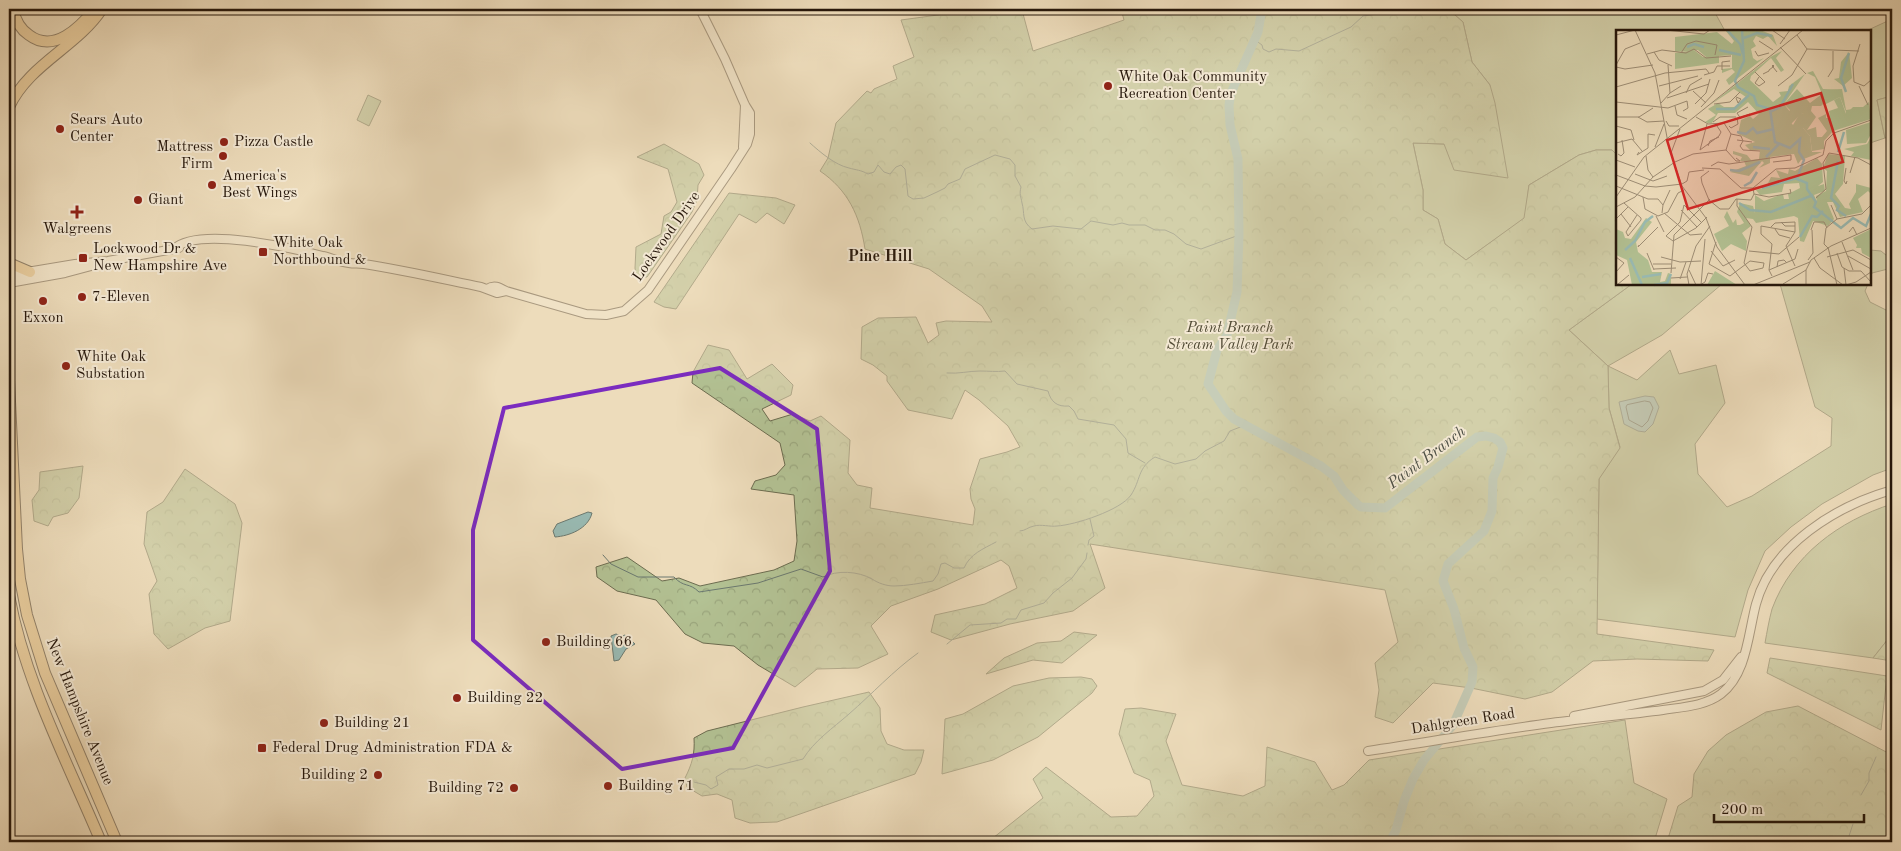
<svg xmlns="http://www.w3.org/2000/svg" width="1901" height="851" font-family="'Old Standard TT',serif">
<defs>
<pattern id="forest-crowns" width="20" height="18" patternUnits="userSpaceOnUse" patternTransform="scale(1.25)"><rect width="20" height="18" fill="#b3c294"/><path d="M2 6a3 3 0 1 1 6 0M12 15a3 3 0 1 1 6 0" fill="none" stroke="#9aa67e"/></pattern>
</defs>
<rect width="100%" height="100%" fill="#eddcbb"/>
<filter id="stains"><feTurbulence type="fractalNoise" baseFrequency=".004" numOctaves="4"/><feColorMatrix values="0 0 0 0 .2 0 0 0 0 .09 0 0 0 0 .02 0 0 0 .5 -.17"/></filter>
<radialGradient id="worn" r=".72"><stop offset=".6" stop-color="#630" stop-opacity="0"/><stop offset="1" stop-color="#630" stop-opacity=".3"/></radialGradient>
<path fill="#b3c294" stroke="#6c6c50" d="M1448,9H1713L1725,31H1617V155L1612,150H1596L1579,155L1529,185L1525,218L1466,260L1445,244L1438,219L1423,210V190L1413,143L1444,144L1490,85L1472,62L1463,22Z
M1892,19V96L1877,100L1885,138L1870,143V31H1866Z
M368,95L381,101L369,126L357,120Z
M1870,250L1881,251L1892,260V265L1888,269L1872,273L1870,278Z
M1632,284H1722L1662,335L1608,366L1637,380L1670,350L1679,374L1716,365L1725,403L1695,444L1698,474L1727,507L1752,496L1831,446L1832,418L1815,407L1780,284H1868L1865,291L1870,302L1892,313V468L1873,475L1822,504L1791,527L1765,551L1748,590L1735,637L1597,619L1599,478L1620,447L1609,408L1608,366L1569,330Z
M1892,504V634L1873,658L1765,643C1767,632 1769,620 1772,609C1792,555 1839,521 1892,504Z"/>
<path fill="url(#forest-crowns)" stroke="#6c6c50" d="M982,9L1022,10L1033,51L1124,20L1121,9H1448L1463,22L1472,62L1490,85L1495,103L1508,178L1454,170L1444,144L1413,143L1423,190V210L1438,219L1445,244L1466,260L1524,218L1529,185L1579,155L1596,150H1612L1617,155V284H1632L1569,330L1608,366L1609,408L1620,448L1599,479L1597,634L1714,650L1708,661L1637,659L1593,661L1552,692L1525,699L1471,688L1433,683L1393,723L1375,717L1379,690L1375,663L1398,642L1385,590L1090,544L1105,588L1073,611L1010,624L951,640L931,632L935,615L985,604L1017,588L1009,566L1001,560L938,589L891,606L871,626L888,654L858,668L817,669L795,687L758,665L734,646L703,643L685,634L656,600L617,591L597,577L596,567L627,557L662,581L679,578L700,586L774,570L794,561L797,541L794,495L751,489L755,481L776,475L785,465L780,443L692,383L693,372L708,345L729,350L747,379L772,364L793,385L791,395L762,409L770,421L793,414L810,421L821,416L850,440L848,473L857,485L872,488L870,508L973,525L975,509L971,499L970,489L980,459L1007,452L1020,447L1008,426L979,400L965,390L952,419L908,410L887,381V376L873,365L861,359L862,327L878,318L916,317L928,343L939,335L936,323L946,321L992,322L982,306L929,269L865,249C860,216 848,190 820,171L828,158L836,123L867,91L871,93L874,89L897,79L893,66L914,57L901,20Z
M1892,96V136L1885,138L1877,100Z
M664,144L699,164L704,175L698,185L697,200L692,212L647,277H636L635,268L636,247L661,234L664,216L671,212L677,202L668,169L637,157Z
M729,193L776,198L795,205L784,224L767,213L756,223L739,214L676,309L664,307L654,302Z
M83,466L79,498L68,513L53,517L48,526L34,521L32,500L39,490L40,472Z
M185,469L235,504L242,523L230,621L205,628L168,649L154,634L149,594L157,581L144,544L147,512L163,502Z
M1074,632L1097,635L1062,663L1033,660L986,674L1004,658L1037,643L1061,641Z
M1892,634V661L1873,658Z
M1770,658L1887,676L1881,730L1767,673Z
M1081,677L1092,679L1097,686L1092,693L1038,737L993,760L942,774L945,719L963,714L1013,686L1049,678Z
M869,692L880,708L881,731L887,744L904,750H924L921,762L915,774L777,822L750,823L735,818L732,800L717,794L702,796L687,787L685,778C692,764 695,754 694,738L707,731L803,707Z
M1798,706L1892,755V842H1667L1678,806L1692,797L1694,774L1708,751L1726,735L1766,712Z
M1141,708L1176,714L1166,741L1182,785L1243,796L1265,786L1267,747L1315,762L1332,790L1344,785L1369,760L1625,720L1634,783L1667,799L1654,842H988L1043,798L1033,779L1046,767L1111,817L1137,816L1154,796L1150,780L1134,773L1119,734L1125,709Z"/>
<path fill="#99bbb4" stroke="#6b7970" d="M1645,396L1654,397L1659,407L1653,424L1645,432L1638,431L1624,424L1619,402Z
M588,512L592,513C588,529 569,536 555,537L553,531L557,524Z
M616,634L622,636L625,635L635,644L626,649L619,660L614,661L611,636Z"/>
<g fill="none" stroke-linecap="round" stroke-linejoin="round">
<path stroke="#606960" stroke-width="1" d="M1645,401L1650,402L1653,408L1648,421L1642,427L1629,420L1626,407L1627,405Z"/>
<path stroke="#6b7970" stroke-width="1" d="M1255,40L1262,45L1263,49L1269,52L1276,49L1299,51L1351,27L1363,16L1384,13L1390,9
M810,143C820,152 835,165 849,168C856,170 861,170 868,174L874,172L878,165L884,172L890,174L896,167L901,165L905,169L908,196L913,199L924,198L937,192L945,188L948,184L960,179L965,169L995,155L1010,159L1015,165V176L1021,187C1019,195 1021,196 1022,203C1025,213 1021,221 1032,229L1053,226L1081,229L1091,221L1113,225L1122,223L1129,225H1145L1155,230H1165L1174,234L1186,244L1201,249L1239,235
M947,373C959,374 969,371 980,371C989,371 996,372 1005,371L1017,384L1048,391C1051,402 1057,407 1069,406L1074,411L1078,419L1114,425L1126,439L1128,453L1145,463
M1020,531C1025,531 1028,527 1034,526C1041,524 1050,527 1057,526C1075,525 1121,510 1131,495C1141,480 1137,468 1155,457L1175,464L1196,459L1205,451L1224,441L1230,431L1243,426
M1088,545L1089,540L1094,536L1090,519
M603,555L611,564L638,577H674C684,588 689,582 699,592L758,583L801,569L823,577C837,570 858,571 872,579C878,583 886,586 894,586C906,586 921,583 933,581L938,574L941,564L945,563L954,568H964C970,554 983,549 996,542
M947,644L970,625L1001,623L1007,619H1016L1021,610L1044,603L1053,593L1072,578L1086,559L1087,553
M1888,723L1892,694
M694,782L706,785L711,789L718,785L716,777L729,769H744L757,765L767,768L803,759C814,741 833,728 849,714C872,694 893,671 918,653
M1861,795L1869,781V773L1876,757
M1847,842L1853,824"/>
<path stroke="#99bbb4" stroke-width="9" d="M1262,9L1258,32L1231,93L1229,105L1230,125L1238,159L1239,235L1237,292L1227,335L1217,350L1208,384L1226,411L1234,419L1321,466L1334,476L1343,490L1358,505L1361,507L1385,508L1477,437L1486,436L1494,438L1500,442L1503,448L1498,467L1493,478L1492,511L1484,531L1448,564L1443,581L1454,609L1464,648L1473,667L1472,682L1453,725L1424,760L1413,779L1404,801L1396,830L1390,842"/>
<g stroke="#584837" stroke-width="10">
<path id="tertiary" d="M743,147L745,105
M174,249C198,226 292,248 323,256C332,258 340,262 349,263C354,264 359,263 364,264C403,270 442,279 481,287L497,293L506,291
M9,275L75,264L108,261L179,248
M9,283L65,273L95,265
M487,289C494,284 499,287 506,291L586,314L606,315L624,311L648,290L731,169L747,144L750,134V113L745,105L725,59L700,9
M1574,716L1704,691L1723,680L1741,657
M1368,751C1429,742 1490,731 1551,723C1588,718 1626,715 1663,710C1683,707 1705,706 1721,694C1747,674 1748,634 1756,604C1772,545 1836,506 1892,490"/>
</g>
<g stroke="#26170b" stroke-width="12">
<path id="primary" d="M9,263L30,272
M9,380L17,549L20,579L27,615L45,673L117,842
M9,595C25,682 67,761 101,842"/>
</g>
<g stroke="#26170b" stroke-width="12">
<path id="trunk" d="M13,9C15,19 20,29 29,35C54,54 80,27 95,9
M9,107C29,64 77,47 102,9"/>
</g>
<use href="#tertiary" stroke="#f3e8d3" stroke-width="8"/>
<use href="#primary" stroke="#e6be7e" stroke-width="10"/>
<use href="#trunk" stroke="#e6be7e" stroke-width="10"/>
</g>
<path d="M0 0H1901V851H0ZM720,368L817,429L830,571L733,748L622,769L473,640V530L504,408Z" fill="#eddcbb" fill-opacity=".55" fill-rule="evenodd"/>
<path fill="none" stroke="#7b2cbf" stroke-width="4" stroke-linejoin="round" d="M720,368L817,429L830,571L733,748L622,769L473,640V530L504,408Z"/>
<g fill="#8f2418" stroke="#f3e8d3" stroke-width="2">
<circle cx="1108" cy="86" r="5"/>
<circle cx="60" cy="129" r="5"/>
<circle cx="224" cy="142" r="5"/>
<circle cx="223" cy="156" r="5"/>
<circle cx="212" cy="185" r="5"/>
<circle cx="138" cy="200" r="5"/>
<path d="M74.5 204.5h5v5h5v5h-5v5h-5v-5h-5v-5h5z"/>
<rect x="258" y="247" width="10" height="10" rx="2.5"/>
<rect x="78" y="253" width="10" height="10" rx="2.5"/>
<circle cx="82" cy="297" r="5"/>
<circle cx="43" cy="301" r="5"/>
<circle cx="66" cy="366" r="5"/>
<circle cx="546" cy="642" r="5"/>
<circle cx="457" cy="698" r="5"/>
<circle cx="324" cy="723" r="5"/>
<rect x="257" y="743" width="10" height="10" rx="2.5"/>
<circle cx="378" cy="775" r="5"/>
<circle cx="608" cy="786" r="5"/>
<circle cx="514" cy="788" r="5"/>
</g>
<g text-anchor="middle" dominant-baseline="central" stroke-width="4" stroke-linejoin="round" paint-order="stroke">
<g font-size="15" fill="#26170b" stroke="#f3e8d3" text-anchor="start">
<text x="1118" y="77">White Oak Community<tspan x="1118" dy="17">Recreation Center</tspan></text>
<text x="70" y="120">Sears Auto<tspan x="70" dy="17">Center</tspan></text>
<text x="234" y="142">Pizza Castle</text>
<text x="213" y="147" text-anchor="end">Mattress<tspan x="213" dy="17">Firm</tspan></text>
<text x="222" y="176">America's<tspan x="222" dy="17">Best Wings</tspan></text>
<text x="148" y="200">Giant</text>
<text x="77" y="229" text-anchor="middle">Walgreens</text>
<text x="273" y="243">White Oak<tspan x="273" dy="17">Northbound &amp;</tspan></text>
<text x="93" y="249">Lockwood Dr &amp;<tspan x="93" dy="17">New Hampshire Ave</tspan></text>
<text x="92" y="297">7-Eleven</text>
<text x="43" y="318" text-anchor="middle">Exxon</text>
<text x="76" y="357">White Oak<tspan x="76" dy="17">Substation</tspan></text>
<text x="556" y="642">Building 66</text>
<text x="467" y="698">Building 22</text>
<text x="334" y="723">Building 21</text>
<text x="272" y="748">Federal Drug Administration FDA &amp;</text>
<text x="368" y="775" text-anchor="end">Building 2</text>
<text x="618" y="786">Building 71</text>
<text x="504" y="788" text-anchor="end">Building 72</text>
</g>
<g font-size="15" fill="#26170b" stroke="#f3e8d3">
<text transform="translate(667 237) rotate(-55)">Lockwood Drive</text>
<text transform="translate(79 712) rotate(68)">New Hampshire Avenue</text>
<text transform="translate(1463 722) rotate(-9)">Dahlgreen Road</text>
</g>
<g font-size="15" font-style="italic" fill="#504a34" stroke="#f3e8d3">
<text x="1230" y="328">Paint Branch<tspan x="1230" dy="17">Stream Valley Park</tspan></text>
</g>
<g font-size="16" font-weight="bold" fill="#26170b" stroke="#f3e8d3">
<text x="880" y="257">Pine Hill</text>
</g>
<g font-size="16" font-style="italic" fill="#4e5046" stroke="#f3e8d3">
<text transform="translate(1427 458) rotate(-37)">Paint Branch</text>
</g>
</g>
<g transform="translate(1616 30)">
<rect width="255" height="255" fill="#eddcbb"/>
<path d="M197,41L207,59H224L208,60L216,65L205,76H196L195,81L200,87L191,100L200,97L201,107H206L211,101L202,88L210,84V88H214L213,81L222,78L218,70L224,67L230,84L237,77H247L253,72L255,89L217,101L208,111V119L196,121L194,106L187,98L188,84L186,83L175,94L169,87L174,80L168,74L181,59L194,73L206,64L199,47L191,43ZM255,92V104L250,113L231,114L230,100Z" fill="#b3c294"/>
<path d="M109,0H144L157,5L161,16L152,6L147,9L140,6L137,11L140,16L135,19L137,28L141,31L148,28L113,55L110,50L119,42L116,39L106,43V39L116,38V25L90,27L82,20L59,22V7L101,2L116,14L118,11ZM78,20L87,27L103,26V33L59,39V23ZM166,21L160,28L168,40L165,42L155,28L135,46L134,50L157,72L165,66L163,62L172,61L173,56L189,44L168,74L178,87H170L177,95L184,83L197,84L187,98L194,106L196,122H206L185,130L182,134L178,124L154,127V133L143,138L148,133L146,131L133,146L114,142L130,136L128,131H124L126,127L117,124V121L131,125L135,130L143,129L144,120L135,121L129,115L139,112L122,104L125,90L134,86L137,89L143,84L132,72L119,83H102L96,93H92L89,92L100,85L92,79L102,73L108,77H120L130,67L118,59L94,75L156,26ZM233,22L236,48L227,56L218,49L223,48L225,32ZM226,59L230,80L237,79L233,91L228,89L230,82L224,67L208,75L206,72L215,65L207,60ZM255,107V130L235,126L238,122L228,119L251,114ZM212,124L229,126L227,154L219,164L229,178L235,179L233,174L240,162V154L255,158V164L252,161L242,169L247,182L224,187L217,172H211L218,189L212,196L197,191L188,212L184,211L182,188L178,186L140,193L137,189L130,188L135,196L126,203L131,211L130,221L115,214L106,221L98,204L113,196L108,187L111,181L117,193L120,189L121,195H124L128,193L121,182L124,173L137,176L139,183V165L148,171L167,164L168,169H173L172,164L184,158L183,153L168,154L166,162L144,165L140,160L150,157L155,147L164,148L160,140L172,144L173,139L179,141L201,128L206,134L207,152L202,156L208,154L209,161L198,165L201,172L200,166L210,161L211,141L207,138ZM30,188L36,192L20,212L22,222L32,230L36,242H46L44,252L49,251L52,243L55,244V255H16L11,230L0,225V199L7,202L9,208L15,209ZM255,199V228L246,223L245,218H240L241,215L237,208ZM99,241L121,255H91Z" fill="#b3c294"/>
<path fill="none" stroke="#99bbb4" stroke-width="2.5" d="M111,0L124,14L127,24M126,0L128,31L119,51L122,57L138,66L141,75L154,79L159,112L174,118L184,109L183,122L188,130L181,149L191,153V159L200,172L198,177L225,198L237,188L250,196L255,184M128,8L141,3L156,6M71,17L78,14L88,17M103,20L125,25M230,62L225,48L233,23M100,79H118L133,65M154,82L164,77L177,54M121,102L130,104L137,98L141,103L158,99M137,117L154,119M222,122L228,102M150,127L163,114M222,131L215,168L223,176L221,180L230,186M114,140L123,141L144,132M128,156L135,152L141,142M146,158L181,148M123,173L134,180L155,182L197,165M184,207L196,186L201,187L207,181M9,220L19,211L29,192L37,186M14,228L26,255M26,247L45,244M38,255L51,253L55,244"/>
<path fill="none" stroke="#9d8d75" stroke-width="1" d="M19,0L39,43L53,118L66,156L90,188L101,217L129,255M50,0L88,4L94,0M156,0L169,9M0,5L19,0M181,5L191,19M143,11L157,20M164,14L174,0M244,14L237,36L238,52L248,56L255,50M164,17L190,44M191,19L243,21M139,21L142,26L153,23M38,22L43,30L56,36M65,23L71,14L80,11L101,15L99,25M31,24L46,20L70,23L78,19L90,28L115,26M0,35L9,19L24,13M52,35L54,63M0,37L9,39L37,35M106,40V32L114,31M139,42L149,52L143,56L139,53L143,47M147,44L153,41V40L157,37L158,36L157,35L156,36L157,37L161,42M88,45L98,42L101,36H114M212,47L217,39V21M43,56L82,46M162,56L176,45L191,19M243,56L252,75M0,57L49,43L90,39L93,43M77,61L90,73M70,63L74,55L86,48M51,68L93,54M120,68L122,73L125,69L120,67M0,72L52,78L71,71L72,78L67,81M45,73L54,63L65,56M79,74L90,63L94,49M98,74L114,72L124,62M59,76L61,85L71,89M85,77L98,63L103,50M0,87H23L37,78M22,87L31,92L48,91M80,87L92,94L108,93L115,104M125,89L121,83L132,77M50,91L53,96H63M97,92L104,87H120M108,93L134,84M0,96L15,100L18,110M113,96L115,98L122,94L121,88M115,104L125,106L127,111L124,116L127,120L144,121M121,110L136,112M0,113L16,109L26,121M92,116L94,111L103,107M39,117L48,94M84,120L103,106L105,102L99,93M84,120L91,94M110,120L120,131H124L120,128M23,122L21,125L32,118V104L39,105M55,123L64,99M2,124L5,126L8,123L6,110M30,126L32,140L37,147M0,130L19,137M157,132L175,130V125M95,136L102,132L113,134L175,125M86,138L104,139L125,158H137L138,164M230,138L228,151L230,154L231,151M93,141L85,147L86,153L93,170L104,179H113L120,169L135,170L138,164M234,143L239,127M19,144L37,151L51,146M0,145L29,156L40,157L66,154L71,151L73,142L88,140M0,156L32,169H42L47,175L46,183M137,158L160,139L179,138L207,125L210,111L218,103L255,90M138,164L153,167L175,163L174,159M0,167L28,127L187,0M27,167L29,179L42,186L52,182L62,163L68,160M200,168L210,159L207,133L213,123L242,128L255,135M121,169V176L136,197L128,233L134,241M8,173L25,188V190L12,206L10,202L21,185M47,175L54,160M215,175L221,189M0,177L19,167L37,147L59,132L77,124L110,120L115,104M65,180L81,197M48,183L74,205L86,204M5,184L15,197M40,186L48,202M1,188L12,177M85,192L68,175L64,192L50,206L57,211L80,198L91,187M165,192L169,196H179M155,197L159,193L179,192V202L170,216L179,236M159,199L163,205L174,208M195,200L198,192H208L211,198M233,202L237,197L241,205M100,212L93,234L114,246L134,231L148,233L147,238L134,241M226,212L237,240M23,215L22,217L42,197M212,217L221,255M212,218L208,214L210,198L221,189L246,184L255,175M95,221L107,236L119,230M133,221L163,224L183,207M31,223L38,240M221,223L226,237L233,241H245L255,252M232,226L255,239M0,227L8,233L0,242M45,227L64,232L85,231M211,227L237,220L255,230M198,228L204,238L227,255M192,230L197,223L196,200M37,234H55M161,237L162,231L168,230L171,233M228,238L230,255M38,239L60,238M73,240L80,255M153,240L179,229L182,219M55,243L58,205L94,169M156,246L153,240L156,214L145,204V196L179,202M55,248L71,247M64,249L70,232M167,254L190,240M1,255L13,245M73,255L71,244L80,216L94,196M84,255L89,252L92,243L97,244M85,255L89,209M137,255L194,232M190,255V240L195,230L215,216L255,198M230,255L240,252L255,242"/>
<path fill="#d62828" fill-opacity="0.15" stroke="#d62828" stroke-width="2.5" d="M205,63L227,132L72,179L51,110Z"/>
<rect width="255" height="255" fill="none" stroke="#26170b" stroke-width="2.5"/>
</g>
<rect width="1901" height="851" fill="none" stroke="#eddcbb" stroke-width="30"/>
<rect x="10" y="10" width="1881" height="831" fill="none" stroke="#26170b" stroke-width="2.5"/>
<rect x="15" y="15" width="1871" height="821" fill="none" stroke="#26170b"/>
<path d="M1714 814v8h150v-8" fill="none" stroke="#26170b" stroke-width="2.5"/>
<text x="1721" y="814" font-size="15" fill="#26170b" stroke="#f3e8d3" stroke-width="4" paint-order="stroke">200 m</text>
<rect width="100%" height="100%" filter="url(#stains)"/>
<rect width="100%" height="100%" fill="url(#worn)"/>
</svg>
